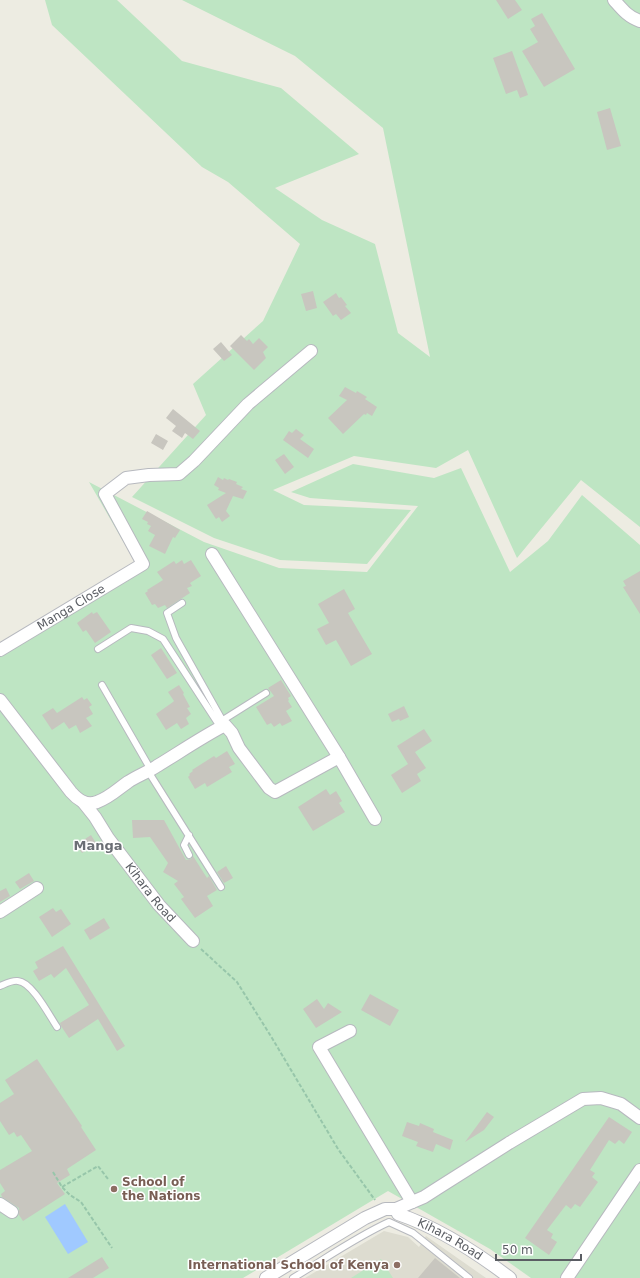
<svg xmlns="http://www.w3.org/2000/svg" width="640" height="1278" font-family="'DejaVu Sans',sans-serif">
<rect width="100%" height="100%" fill="#edece2"/>
<path fill="#dddcd0" d="M384,1231L408,1237L419,1247L426,1236L486,1278H305Z"/>
<path fill="#bee5c3" d="M45,0H117L182,61L281,88L359,154L275,188L322,220L375,244L398,333L430,357L383,128L295,56L182,0H640V527L581,480L517,558L468,450L436,468L354,456L273,490L304,505L411,510L367,564L280,560L214,538L132,497L206,415L193,384L263,321L300,244L228,182L202,167L52,25Z
M353,464L434,478L461,468L510,572L548,541L582,495L640,545V1278H531L490,1249L388,1191L243,1278H0V653L135,562L89,482L204,542L279,568L367,572L418,506L310,498L291,492Z
M381,1259L393,1278H351Z"/>
<path fill="#a0c9ff" d="M65,1204L88,1242L68,1254L45,1217Z"/>
<path fill="#c8c6bf" d="M496,0H515L522,10L508,19Z
M542,13L575,69L544,87L522,51L538,42L530,29L535,26L531,19Z
M512,51L528,95L520,98L517,90L506,94L493,58Z
M610,108L621,146L607,150L597,112Z
M313,291L317,308L306,311L301,294Z
M336,293L339,298L341,297L347,305L345,306L351,313L341,320L336,314L333,316L323,302Z
M241,335L247,341L249,339L253,344L259,338L268,347L263,352L266,358L254,370L230,346Z
M221,342L232,355L224,361L213,349Z
M345,387L356,393L357,391L367,397L365,399L377,407L372,416L367,413L366,415L364,414L343,434L328,418L347,400L339,396Z
M173,409L200,431L193,439L185,433L182,438L172,431L176,426L166,418Z
M296,429L304,435L300,439L314,449L308,458L283,440L289,431L292,433Z
M156,434L168,441L163,450L151,443Z
M284,454L294,467L285,474L275,460Z
M218,477L223,480L224,478L228,480L229,479L237,482L236,484L243,487L241,489L247,491L243,499L233,496L226,511L230,516L222,522L219,517L216,519L207,505L226,493L218,490L219,488L214,485Z
M147,511L180,530L175,538L173,537L165,554L149,546L155,535L148,531L151,526L147,524L148,522L142,519Z
M182,560L184,564L191,560L201,576L190,583L192,586L187,588L190,593L167,608L165,605L158,608L155,604L152,605L145,593L148,591L147,590L163,580L157,572L174,561L176,564Z
M640,571V614L623,587L626,586L623,581Z
M344,589L355,609L348,613L372,654L351,666L336,640L326,645L317,629L329,623L318,604Z
M92,612L93,614L97,612L111,632L95,643L86,630L83,632L77,623Z
M161,648L177,673L167,679L151,655Z
M281,680L291,696L288,698L289,700L288,701L292,707L286,711L292,721L282,726L280,723L274,727L271,723L267,725L256,707L274,696L268,688Z
M179,685L184,693L183,694L190,707L187,708L191,714L186,718L189,724L181,729L177,723L166,730L156,714L173,702L174,701L168,692Z
M82,697L84,700L87,698L92,705L89,707L93,714L86,718L92,726L80,733L76,725L69,729L64,722L52,730L42,715L53,708L57,713Z
M404,706L409,717L400,721L399,719L392,722L388,714Z
M424,729L432,741L415,752L426,768L417,774L421,781L402,793L391,775L408,764L397,746Z
M227,751L235,764L229,767L232,772L207,787L205,783L195,789L188,777L190,775L189,774L193,771L192,770L214,756L216,758Z
M326,789L330,795L336,791L342,801L339,803L345,812L313,831L298,807Z
M132,820H164L186,860L191,859L193,856L207,878L209,876L217,890L207,896L213,906L195,918L181,899L184,897L174,884L178,881L163,872L168,863L150,837L133,838Z
M91,835L96,843L82,853L76,845Z
M226,866L233,878L224,883L217,872Z
M29,873L34,881L20,889L15,882Z
M6,888L10,896L0,902V891Z
M53,908L56,912L61,909L71,924L52,937L39,917Z
M104,918L110,928L90,940L84,930Z
M63,946L125,1046L117,1051L98,1019L69,1038L61,1026L60,1023L89,1005L66,968L54,978L51,974L39,981L33,971L38,968L35,962Z
M370,994L399,1010L390,1026L361,1010Z
M317,999L324,1009L328,1003L342,1012L316,1028L303,1009Z
M37,1059L82,1126L81,1127L96,1150L67,1169L70,1175L57,1183L65,1194L23,1221L19,1215V1208L2,1197L1,1194L5,1191L0,1183V1170L32,1151L21,1135L17,1137L14,1132L9,1135L0,1121V1103L14,1094L5,1080Z
M487,1112L494,1117L484,1130L465,1142Z
M609,1117L632,1132L624,1144L619,1140L615,1144L609,1140L590,1170L595,1173L592,1177L598,1182L580,1207L575,1204L571,1209L566,1205L547,1230L553,1234L551,1238L557,1242L549,1255L525,1238Z
M407,1122L419,1126L420,1123L434,1129L433,1132L453,1140L450,1150L436,1144L433,1152L416,1146L418,1142L402,1136Z
M102,1257L109,1268L93,1278H68Z
M435,1258L460,1278H418Z"/>
<g fill="none" stroke-linecap="round" stroke-linejoin="round">
<g stroke="#b7b9bf" stroke-width="8">
<path id="lane" d="M182,603L167,613L176,638L225,725
M98,649L131,628L148,631L163,639L221,728
M102,685L151,770
M223,720L266,693
M148,771L221,887
M189,855L184,845L189,835
M0,986C5,984 12,980 18,981C32,982 49,1015 57,1027
M293,1278C325,1259 356,1237 389,1222L413,1233L469,1278"/>
</g>
<g stroke="#b7b9bf" stroke-width="14">
<g id="street">
<path d="M614,0C622,9 628,17 640,21"/>
<path d="M212,554L339,757"/>
<path id="s1" d="M0,650L143,564L105,494L126,478L149,475L179,474L194,461L248,404L311,351"/>
<path d="M0,700L71,792C78,800 86,806 97,802C109,798 118,789 128,782C137,776 148,772 157,766C180,752 202,737 225,725L232,733L239,748L269,788L275,792L339,757L375,819"/>
<path id="s2" d="M83,802L95,817L108,838L159,905L193,941"/>
<path d="M0,912L37,888"/>
<path d="M350,1031L319,1047L412,1202"/>
<path d="M0,1204L12,1212"/>
<path d="M396,1209L424,1197L438,1188L509,1143L583,1099L601,1098L621,1104L640,1118"/>
<path id="s3" d="M266,1278L365,1218L385,1209H396L398,1214C439,1228 476,1252 510,1278"/>
<path d="M567,1278L640,1170"/>
</g>
</g>
<path stroke="#97c6aa" stroke-width="2" stroke-dasharray="4 2" stroke-linecap="butt" d="M201,949L237,982L272,1038L338,1149L375,1200
M53,1172L62,1187L70,1195L81,1202L112,1248
M62,1187L98,1166L108,1179"/>
<use href="#lane" stroke="#fff" stroke-width="6"/>
<use href="#street" stroke="#fff" stroke-width="12"/>
</g>
<g fill="#8d6e63" stroke="#fff" stroke-width="1.5">
<circle cx="114" cy="1189" r="4"/>
<circle cx="397" cy="1265" r="4"/>
</g>
<g text-anchor="middle" dominant-baseline="central" stroke-width="3" stroke-linejoin="round" paint-order="stroke">
<g font-size="12" fill="#5a5d63" stroke="#fff">
<text stroke="none"><textPath href="#s1" startOffset="83">Manga Close</textPath></text>
<text stroke="none"><textPath href="#s2" startOffset="113">Kihara Road</textPath></text>
<text stroke="none"><textPath href="#s3" startOffset="212">Kihara Road</textPath></text>
</g>
<g font-size="12" font-weight="bold" fill="#785e54" stroke="#fff" text-anchor="start">
<text x="122" y="1182">School of<tspan x="122" dy="14">the Nations</tspan></text>
<text x="389" y="1265" text-anchor="end">International School of Kenya</text>
</g>
<g font-size="13" font-weight="bold" fill="#6b6f75" stroke="#fff">
<text x="98" y="845">Manga</text>
</g>
</g>
<path d="M496 1254v6h85v-6" fill="none" stroke="#5a5d63" stroke-width="2"/>
<text x="502" y="1254" font-size="12" fill="#5a5d63" stroke="#ffffff" stroke-width="3" paint-order="stroke">50 m</text>
</svg>
